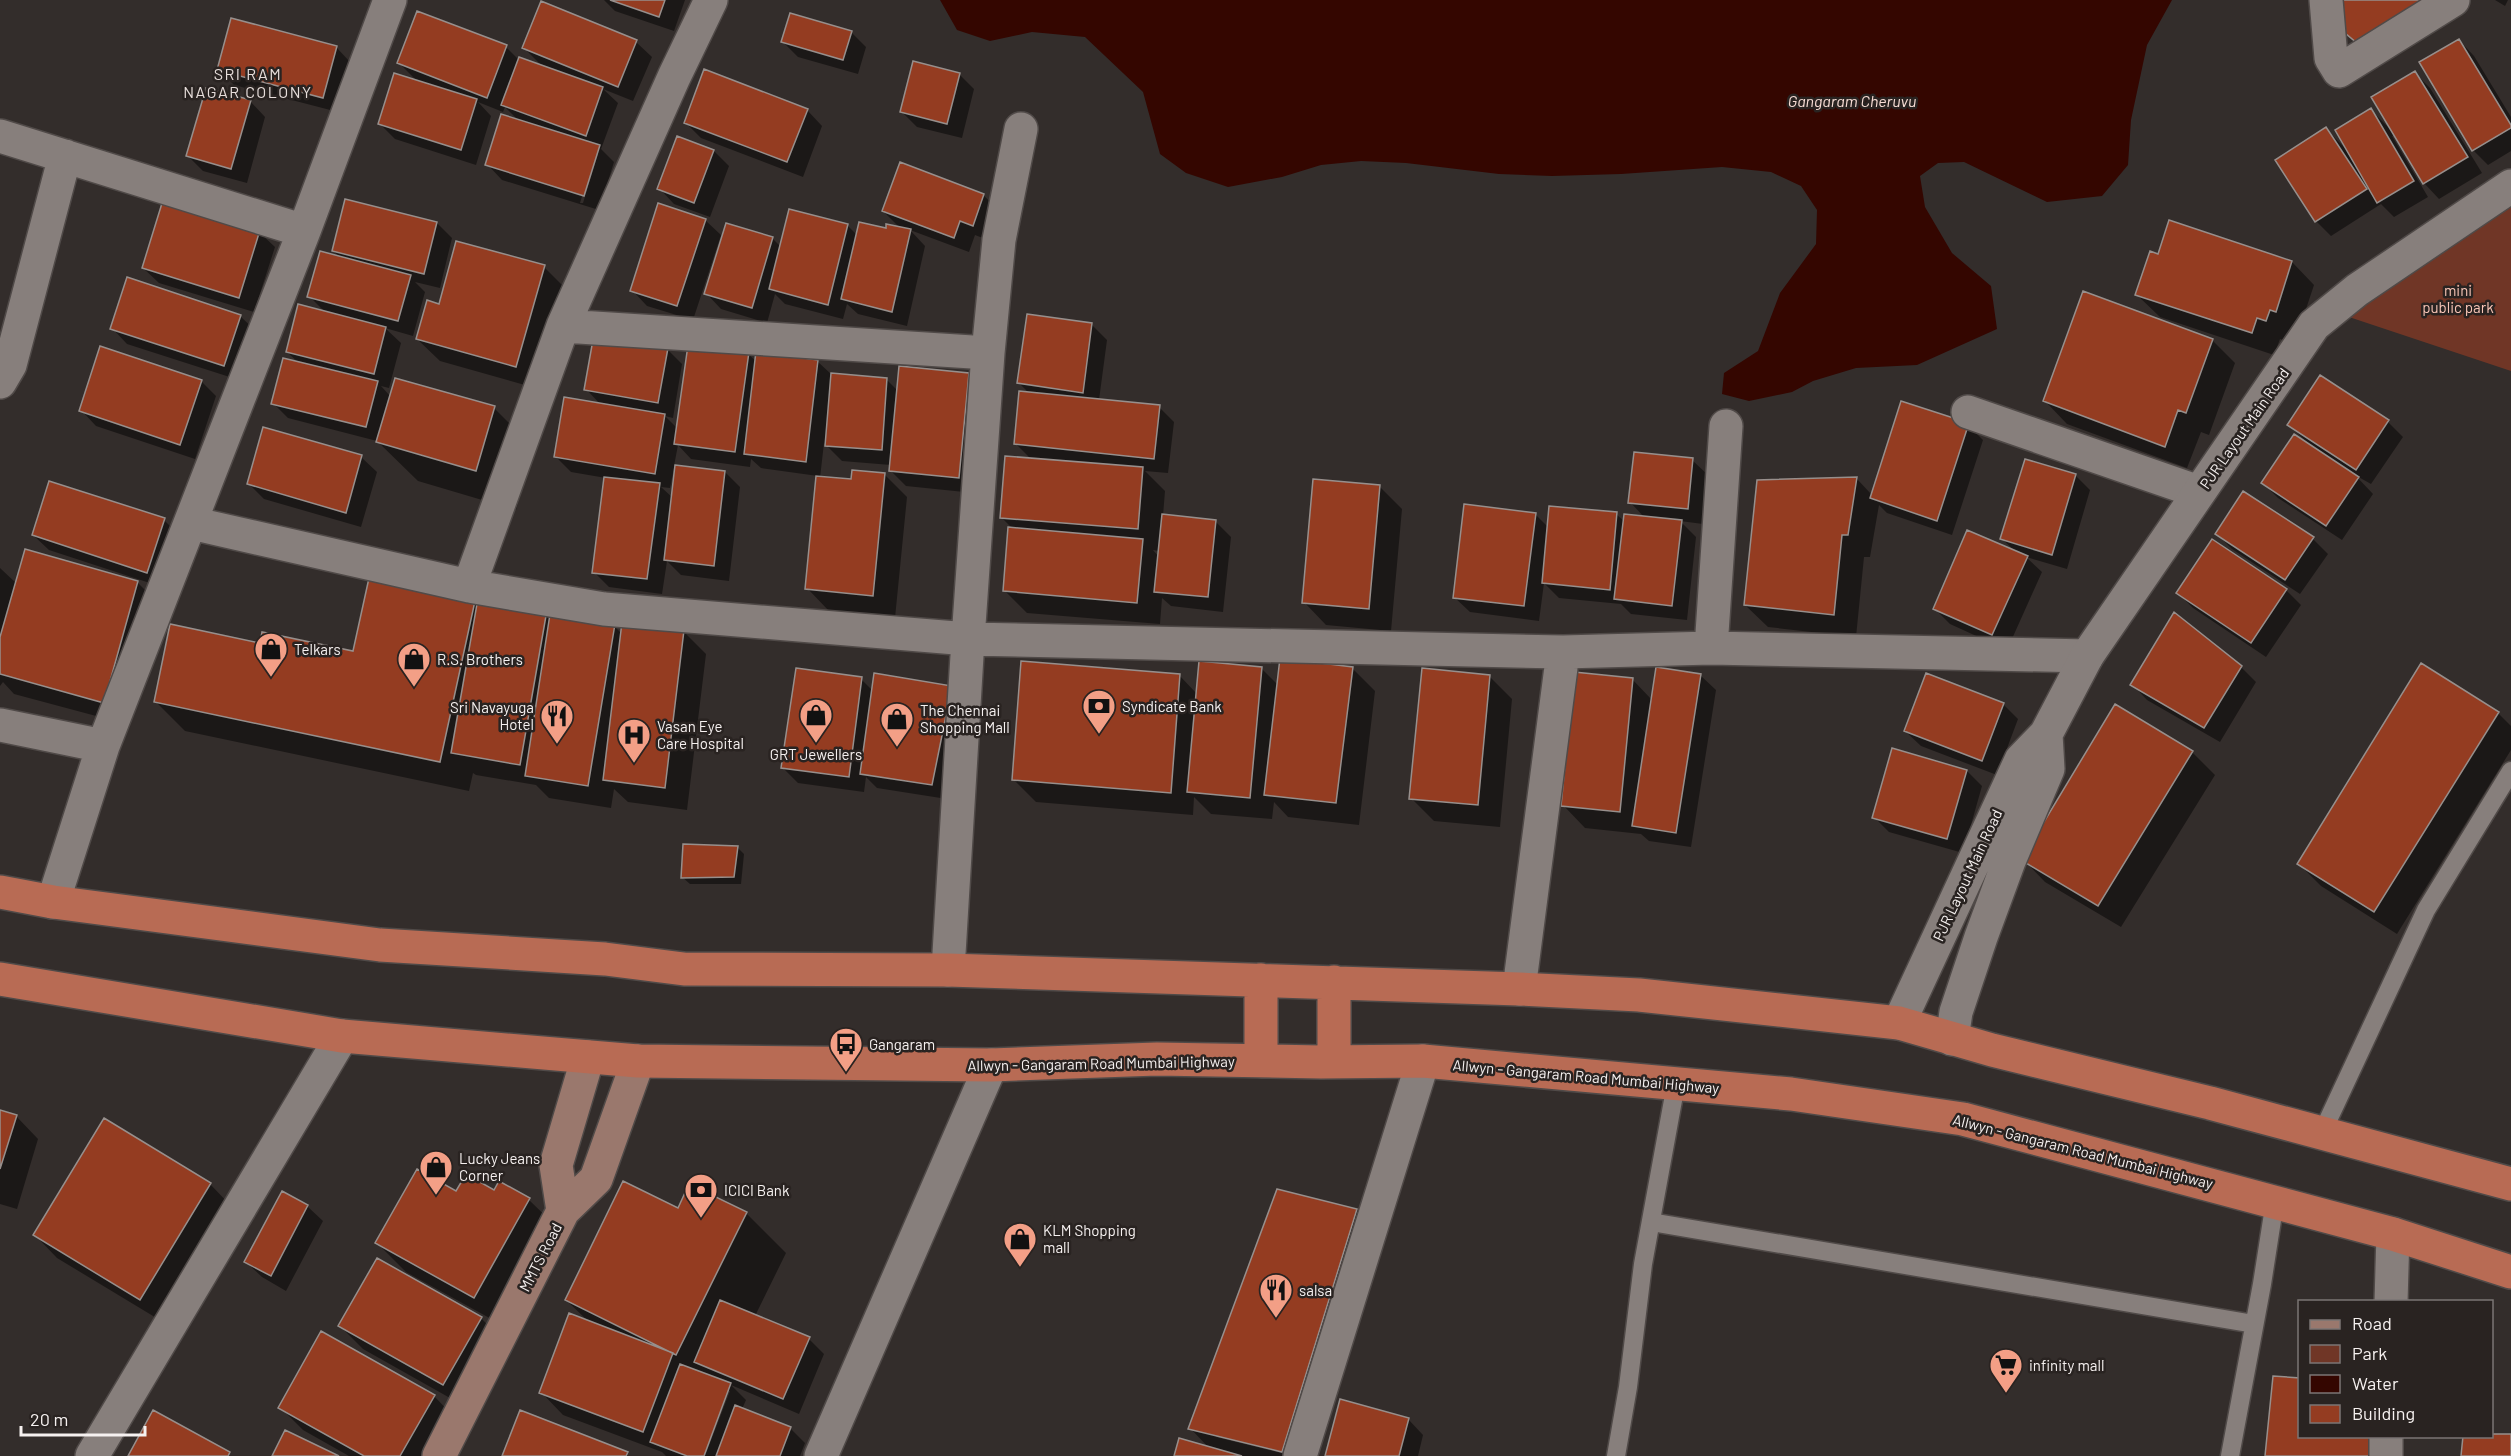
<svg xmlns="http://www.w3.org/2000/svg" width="2511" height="1456" font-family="Barlow,sans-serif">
<rect width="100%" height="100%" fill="#332d2b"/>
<path fill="#703626" d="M2511,200V371L2346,316Z"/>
<path fill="#340600" d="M940,0H2172L2147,45L2131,120L2128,165L2102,196L2047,202L1964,162L1938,163L1920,176L1925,207L1952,253L1991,286L1997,329L1917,365L1856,368L1813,381L1792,392L1749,401L1722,394L1724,373L1758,351L1780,293L1816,244L1817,210L1801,186L1771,172L1722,167L1621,174L1552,176L1499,174L1406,163L1361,161L1321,165L1282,177L1228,187L1186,173L1160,154L1143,92L1085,37L1032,32L990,41L957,30Z"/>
<path fill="#0007" fill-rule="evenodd" d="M604,0H685L674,31L615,11Z
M2495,0H2508L2505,6Z
M541,3L636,42L652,57L633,101L603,89L618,103L601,149L614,162L599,210L502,180L487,164L520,122L505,107L503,112L478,102L491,116L476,165L395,139L380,124L418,82L399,63L506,47L519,60L543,67L524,48ZM595,154H598L583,203H580Z
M851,32L866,47L858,74L798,57L783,42Z
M2459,40L2474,56L2511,117V151L2488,165L2473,150Z
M336,47L351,63L338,112L234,85L219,69Z
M2415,73L2430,88L2482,173L2439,199L2424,183L2395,135L2392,136L2428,197L2394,217L2381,204L2331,236L2316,221L2326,129L2346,149L2371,110L2391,130Z
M959,74L974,89L962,138L917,127L902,112Z
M250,101L265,117L247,183L203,171L188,156Z
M807,110L822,126L803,177L701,138L686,123Z
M678,138L714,151L729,166L710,217L674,204L659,188Z
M983,195L999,210L988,240L975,235L969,252L910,230L925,246L907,326L858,314L847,304L843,319L785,304L775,294L767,323L721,309L706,293L727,225L773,239L781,247L790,211L848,226L857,235L901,229L883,211Z
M705,220L721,235L693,320L647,306L632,290Z
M437,223L452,238L440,288L415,282L425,292L413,336L385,328L401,343L389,388L381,386L391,397L494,408L534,448L516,510L418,481L377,441L288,418L273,403L299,363L287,352L326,313L309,296L341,258L333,251Z
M259,232L275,247L254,312L159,283L143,268Z
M2159,256L2292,262L2314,285L2298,333L2289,342L2280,339L2274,355L2160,317L2137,295Z
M544,267L566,289L539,389L440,361L417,339L440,306Z
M240,316L256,331L239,380L127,344L112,328Z
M1092,325L1107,340L1099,400L1159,407L1174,422L1168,473L1145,471L1165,491L1163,516L1216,522L1231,537L1223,612L1171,606L1162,598L1160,624L1027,613L1004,590L1013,529L1002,518L1032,460L1015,443L1029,393L1019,383ZM1153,550L1159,551V557Z
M2212,340L2235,363L2209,435L2201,432L2187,468L2067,424L2045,401Z
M667,349L682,364L673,418L665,416L678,429L748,354L757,362L817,361L831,374L886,379L898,391L969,375L984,390L974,493L906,486L891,471V465L842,461L824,443L820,478L852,481L885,475L907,497L895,618L829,611L807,588L818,476L761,468L751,459L750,467L691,459L678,445L674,466L725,472L740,487L729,581L681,575L667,561L662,594L609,587L594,572L606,478L571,472L555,456L601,405L586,389ZM674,468H676L673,498L661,487L670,488Z
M2321,377L2388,422L2403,437L2371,484L2355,475L2373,494L2342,540L2278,498L2263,483L2309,444L2289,425Z
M201,381L216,396L195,459L96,426L81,410Z
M1968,425L1983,440L1952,535L1887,513L1879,505L1870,557H1864L1856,637L1768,627L1745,605L1857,479L1872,495Z
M361,457L377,472L361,527L264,499L249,484Z
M1692,460L1708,475L1703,524L1680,521L1696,537L1687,620L1631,614L1621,604L1559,598L1544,583L1539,621L1470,612L1454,597L1535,514L1549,528L1616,514L1625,522L1645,518L1630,502Z
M2075,475L2090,490L2067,569L2026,557L2042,572L2007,650L1950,624L1935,609L2016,552L2002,539Z
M1379,486L1402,509L1391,631L1326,625L1304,602Z
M164,520L179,535L162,587L49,550L33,535Z
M2217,534L2313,539L2328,554L2300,594L2232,549Z
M0,568L17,584L137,582L160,605L126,724L14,694L3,682L0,686Z
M2286,590L2301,605L2266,657L2193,608L2178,593Z
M479,600L614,626L622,634L684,632L706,654L687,810L628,802L614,789L611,808L549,798L536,785L476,775L473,773L469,791L185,731L156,702L261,645L355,653L474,602L478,606Z
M2241,667L2256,682L2220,742L2147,700L2132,684Z
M1261,668L1278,685L1352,668L1375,691L1359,825L1288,817L1274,802L1272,819L1211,814L1194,797L1193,815L1036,802L1013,779L1179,675L1197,694Z
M1700,675L1716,690L1691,847L1649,841L1641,834L1585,828L1563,805L1632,679L1652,700Z
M1489,676L1512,699L1500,827L1434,821L1411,798Z
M861,679L873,691L951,687L947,799L877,788L866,777L864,792L798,783L783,768Z
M2003,704L2018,719L1997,775L1921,746L1905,731Z
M2116,706L2192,752L2215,775L2121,927L2045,882L2023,859Z
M2498,713L2511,726V750L2397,934L2321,886L2299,864Z
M1967,771L1982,786L1963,853L1889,832L1874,817Z
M737,847L744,854L741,884H690L682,877Z
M0,1111L16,1116L38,1139L17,1209L0,1204Z
M500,1183L529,1200L559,1229L504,1326L406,1272L377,1243L457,1193L495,1192Z
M210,1184L232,1207L163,1322L57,1258L35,1235Z
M307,1206L323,1221L286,1291L262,1277L246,1262Z
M679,1210L746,1213L786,1253L755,1316L809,1339L824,1354L799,1414L731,1385L746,1400L742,1409L790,1428L805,1443L800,1456H705L730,1391H727L702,1456H666L662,1452L563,1415L541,1392L589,1322L566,1300Z
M1357,1210L1379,1233L1310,1456H1176L1209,1448L1190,1428ZM1216,1434L1289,1453V1455L1216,1437Z
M481,1318L503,1341L466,1407L363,1349L340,1326Z
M434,1396L456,1419L435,1456H349L303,1430L280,1407Z
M1408,1419L1423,1435L1418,1456H1326Z"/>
<path fill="#943c21" stroke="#978f8c" stroke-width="1.5" d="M610,0H665L659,17Z
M2342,0H2421L2363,48L2345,33Z
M541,1L637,40L618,87L522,48Z
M417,11L507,45L487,98L397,63Z
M790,13L852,31L843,60L781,42Z
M231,18L337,46L323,98L217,70Z
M2459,39L2511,125V128L2472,151L2419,62Z
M519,57L603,87L586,136L501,105Z
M913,61L960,73L947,124L900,112Z
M704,69L808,109L787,162L684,123Z
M2415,71L2468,157L2423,184L2371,97Z
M394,73L477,99L461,150L378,124Z
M206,88L251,100L231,169L186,156Z
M2371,108L2414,181L2377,203L2335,130Z
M501,114L600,145L584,196L485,165Z
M2326,127L2367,189L2315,222L2275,160Z
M677,136L714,150L694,203L657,189Z
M900,162L984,194L973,226L960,221L954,238L882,211Z
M345,199L437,222L424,274L332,251Z
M163,200L260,230L239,298L142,268Z
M658,203L706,219L677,306L630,291Z
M789,209L848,224L828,305L769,289Z
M2169,220L2292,261L2276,312L2270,310L2266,321L2257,318L2252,333L2135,295L2150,251L2158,254Z
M859,222L886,228V224L911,229L892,312L841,299Z
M726,223L773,237L752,308L704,294Z
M456,241L545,265L516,367L416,339L427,300L439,304Z
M320,251L411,275L398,321L307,297Z
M127,277L241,315L224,366L110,329Z
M2083,291L2213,339L2186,413L2178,410L2165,447L2043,401Z
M298,304L386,327L374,374L286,352Z
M1027,314L1092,323L1083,393L1017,383Z
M594,334L668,348L658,403L584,390Z
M688,345L749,352L735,452L674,444Z
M100,346L202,380L180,445L79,411Z
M756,351L818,360L806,462L744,454Z
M283,358L378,381L366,427L271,404Z
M899,366L969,373L959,478L889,471Z
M831,373L887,378L882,450L825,446Z
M2320,375L2389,420L2356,470L2287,425Z
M395,378L495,406L476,471L376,442Z
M1019,391L1160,405L1154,459L1014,444Z
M564,397L665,414L655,474L554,457Z
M1901,401L1969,423L1937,521L1870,498Z
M263,427L362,455L346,513L247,484Z
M2294,434L2359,477L2326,526L2261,483Z
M1634,452L1693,458L1688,509L1628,503Z
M1005,456L1143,467L1138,529L1000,518Z
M2025,459L2076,474L2052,555L2000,539Z
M675,465L725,471L714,566L664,560Z
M852,470L885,473L873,596L805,589L816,476L851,479Z
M604,477L660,483L647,579L592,573Z
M1857,477L1848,535H1842L1834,615L1744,605L1757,480Z
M1313,479L1380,485L1369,609L1302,603Z
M49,481L165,518L147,573L32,535Z
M2243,491L2314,537L2285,580L2215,534Z
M1464,504L1536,513L1524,606L1453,598Z
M1549,506L1617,512L1610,590L1542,583Z
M1162,514L1216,520L1208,597L1154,592Z
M1624,514L1682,520L1672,606L1614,599Z
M1008,527L1143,539L1137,603L1003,591Z
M1967,530L2028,556L1992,635L1933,609Z
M2212,539L2287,589L2251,643L2176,593Z
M25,549L138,581L104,703L0,674V637Z
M369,578L475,601L440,762L154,702L170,624L260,643L262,632L353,651Z
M478,598L547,610L520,765L451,753Z
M2174,612L2242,666L2204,728L2130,685Z
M550,614L615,624L588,786L525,776Z
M622,622L684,630L665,788L603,780Z
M1280,658L1353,667L1336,803L1264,795Z
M1021,661L1180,674L1171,793L1012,780Z
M1199,661L1262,667L1250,798L1187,792Z
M2421,663L2499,712L2374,912L2297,864Z
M1656,667L1701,674L1676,833L1632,826Z
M796,668L862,677L849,777L781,768Z
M1422,668L1490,675L1478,805L1409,799Z
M1574,672L1633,678L1620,812L1561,806Z
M874,673L952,686L932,785L860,774Z
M1926,673L2004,703L1982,761L1904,731Z
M2115,704L2193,751L2098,906L2021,860Z
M1892,748L1967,770L1947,839L1872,818Z
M683,844L738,846L734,877L681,878Z
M0,1110L17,1115L0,1169Z
M104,1118L211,1183L140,1300L33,1235Z
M417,1169L456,1191L466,1174L494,1190L499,1181L530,1198L474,1298L375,1243Z
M623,1181L678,1208L689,1184L747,1212L676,1355L565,1300Z
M1277,1189L1357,1209L1282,1452L1188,1429Z
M282,1191L308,1205L271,1276L244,1262Z
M377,1258L482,1317L443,1385L338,1326Z
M720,1300L810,1337L783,1399L694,1362Z
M569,1313L673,1353L643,1432L539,1393Z
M321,1331L435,1395L400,1456H364L278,1408Z
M680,1364L731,1383L704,1456H687L650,1442Z
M2273,1376L2300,1378V1436H2375L2374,1456H2265Z
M1340,1399L1409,1418L1399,1456H1325Z
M735,1405L791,1427L780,1456H716Z
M153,1410L230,1452L228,1456H128Z
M520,1410L628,1452L626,1456H502Z
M285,1430L339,1456H272Z
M2492,1434H2511V1456H2461L2463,1436H2492Z
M1179,1438L1242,1456H1174Z"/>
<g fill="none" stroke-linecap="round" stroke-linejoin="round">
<g stroke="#504a48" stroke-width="21">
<path id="service" d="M2322,1133L2426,910L2511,771
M1651,1222L2254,1324
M1616,1456L1628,1387L1643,1264L1676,1084
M2230,1456L2262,1284L2275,1201"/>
</g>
<g stroke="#504a48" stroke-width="36">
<path id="minor" d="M2326,0L2331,58L2339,71L2453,0
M0,136L304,231
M563,326L988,353
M0,382L10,365L65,156
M1968,412L2199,492
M191,523L469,586L604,609L968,639L1563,652L1711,648L2087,656
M469,586L563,326L674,77L711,0
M1711,648L1726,426
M0,725L103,746
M53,902L103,746L304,231L390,0
M948,970L968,639L988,353L999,240L1021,129
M1519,989L1563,652
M2391,1302L2393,1234
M92,1456L342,1036
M821,1456L991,1065
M1300,1456L1423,1061
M2386,1456V1436"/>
</g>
<g stroke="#504a48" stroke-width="36">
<path id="tertiary" d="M1899,1023L2021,760L2046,734L2087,656L2314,325L2357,290L2511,186
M1952,1039L1956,1012L1981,937L2009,861L2048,769L2046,734"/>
</g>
<g stroke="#504a48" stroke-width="36">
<path id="secondary" d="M563,1211L556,1165L588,1057
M439,1456L563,1211L596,1179L638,1061"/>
</g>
<g stroke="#504a48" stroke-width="36">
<path id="trunk" d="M0,892L53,902L380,945L605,959L684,969L948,970L1519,989L1639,995L1899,1023L1992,1050L2210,1103L2511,1184
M0,979L342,1036L638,1061L991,1065L1157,1059L1321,1062L1423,1061L1791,1094L1963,1119L2393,1234L2511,1272
M1334,982V1062
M1261,1061V980"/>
</g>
<use href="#service" stroke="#877f7c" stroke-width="18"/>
<use href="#minor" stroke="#877f7c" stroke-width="33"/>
<use href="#tertiary" stroke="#877f7c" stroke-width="33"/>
<use href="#secondary" stroke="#9a786d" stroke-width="33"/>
<use href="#trunk" stroke="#b86b54" stroke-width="33"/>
</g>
<defs>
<g id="shop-pin" transform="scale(1.725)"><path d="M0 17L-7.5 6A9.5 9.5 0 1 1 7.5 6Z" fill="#f39f86" stroke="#292321"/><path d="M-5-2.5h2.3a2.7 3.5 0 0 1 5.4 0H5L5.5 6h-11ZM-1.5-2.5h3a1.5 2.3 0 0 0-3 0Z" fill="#111"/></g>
<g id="bank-pin" transform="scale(1.725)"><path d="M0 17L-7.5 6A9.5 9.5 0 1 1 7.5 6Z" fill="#f39f86" stroke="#292321"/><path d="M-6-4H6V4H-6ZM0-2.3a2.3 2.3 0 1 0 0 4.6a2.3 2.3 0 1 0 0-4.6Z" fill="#111"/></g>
<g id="restaurant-pin" transform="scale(1.725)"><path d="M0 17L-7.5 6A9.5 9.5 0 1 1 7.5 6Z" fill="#f39f86" stroke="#292321"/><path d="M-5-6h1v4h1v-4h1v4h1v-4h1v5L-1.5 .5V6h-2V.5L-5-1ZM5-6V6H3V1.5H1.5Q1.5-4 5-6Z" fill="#111"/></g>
<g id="hospital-pin" transform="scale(1.725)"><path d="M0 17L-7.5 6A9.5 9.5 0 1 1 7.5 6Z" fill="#f39f86" stroke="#292321"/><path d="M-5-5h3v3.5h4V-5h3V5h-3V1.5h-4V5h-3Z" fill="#111"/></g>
<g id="bus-pin" transform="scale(1.725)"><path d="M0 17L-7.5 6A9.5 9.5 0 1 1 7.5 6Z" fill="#f39f86" stroke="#292321"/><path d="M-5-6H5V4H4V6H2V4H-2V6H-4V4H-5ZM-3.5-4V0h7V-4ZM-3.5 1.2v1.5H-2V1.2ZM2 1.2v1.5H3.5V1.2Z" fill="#111"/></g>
<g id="supermarket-pin" transform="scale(1.725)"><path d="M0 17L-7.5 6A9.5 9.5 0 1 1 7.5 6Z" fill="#f39f86" stroke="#292321"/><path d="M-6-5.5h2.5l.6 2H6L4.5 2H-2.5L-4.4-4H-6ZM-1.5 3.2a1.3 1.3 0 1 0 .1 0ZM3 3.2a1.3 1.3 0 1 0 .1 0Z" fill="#111"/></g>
</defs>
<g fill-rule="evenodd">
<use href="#shop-pin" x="271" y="649"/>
<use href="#shop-pin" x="414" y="659"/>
<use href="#bank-pin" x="1099" y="706"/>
<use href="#shop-pin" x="816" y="715"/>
<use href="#restaurant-pin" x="557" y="716"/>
<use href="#shop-pin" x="897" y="719"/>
<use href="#hospital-pin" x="634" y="735"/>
<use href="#bus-pin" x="846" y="1044"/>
<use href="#shop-pin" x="436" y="1167"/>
<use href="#bank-pin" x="701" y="1190"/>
<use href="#shop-pin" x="1020" y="1239"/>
<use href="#restaurant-pin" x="1276" y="1290"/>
<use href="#supermarket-pin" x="2006" y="1365"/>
</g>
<g text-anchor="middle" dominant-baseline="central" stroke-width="5" stroke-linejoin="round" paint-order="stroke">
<g font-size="15" fill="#f9c6b7" stroke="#292321">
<text x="2458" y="290">mini<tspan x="2458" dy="17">public park</tspan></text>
</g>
<g font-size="15" fill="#f6f1f0" stroke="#292321">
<text transform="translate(2244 428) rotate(-55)">PJR Layout Main Road</text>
<text transform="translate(1967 875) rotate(-65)">PJR Layout Main Road</text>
<text transform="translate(1101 1063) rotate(-1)">Allwyn - Gangaram Road Mumbai Highway</text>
<text transform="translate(1586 1076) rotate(5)">Allwyn - Gangaram Road Mumbai Highway</text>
<text transform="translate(2083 1151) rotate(14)">Allwyn - Gangaram Road Mumbai Highway</text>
<text transform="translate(540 1257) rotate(-63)">MMTS Road</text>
</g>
<g font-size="15" fill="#f6f1f0" stroke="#292321" text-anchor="start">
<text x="294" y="649">Telkars</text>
<text x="437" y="659">R.S. Brothers</text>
<text x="1122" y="706">Syndicate Bank</text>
<text x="534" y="707" text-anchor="end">Sri Navayuga<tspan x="534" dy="17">Hotel</tspan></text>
<text x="920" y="710">The Chennai<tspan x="920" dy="17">Shopping Mall</tspan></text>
<text x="657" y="726">Vasan Eye<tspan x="657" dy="17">Care Hospital</tspan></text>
<text x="816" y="754" text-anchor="middle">GRT Jewellers</text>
<text x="869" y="1044">Gangaram</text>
<text x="459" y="1158">Lucky Jeans<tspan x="459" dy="17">Corner</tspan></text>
<text x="724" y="1190">ICICI Bank</text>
<text x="1043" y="1230">KLM Shopping<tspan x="1043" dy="17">mall</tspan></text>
<text x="1299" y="1290">salsa</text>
<text x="2029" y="1365">infinity mall</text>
</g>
<g font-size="16" letter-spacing="1.5" fill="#e7dedb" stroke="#292321">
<text x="248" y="73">SRI RAM<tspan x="248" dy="18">NAGAR COLONY</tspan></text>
</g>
<g font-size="16" font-style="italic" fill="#f8ddd5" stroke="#292321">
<text x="1852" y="100">Gangaram Cheruvu</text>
</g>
</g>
<rect x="2298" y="1300" width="195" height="138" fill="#292321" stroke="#7b7574" stroke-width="1.5"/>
<rect x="2310" y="1320" width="30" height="9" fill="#9a786d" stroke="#7b7574" stroke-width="1.5"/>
<text x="2352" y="1330" font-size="18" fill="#f6f1f0">Road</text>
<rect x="2310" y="1345" width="30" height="18" fill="#703626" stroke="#7b7574" stroke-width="1.5"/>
<text x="2352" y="1360" font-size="18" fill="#f6f1f0">Park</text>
<rect x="2310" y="1375" width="30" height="18" fill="#340600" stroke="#7b7574" stroke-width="1.5"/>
<text x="2352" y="1390" font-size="18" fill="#f6f1f0">Water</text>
<rect x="2310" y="1405" width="30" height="18" fill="#943c21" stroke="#7b7574" stroke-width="1.5"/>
<text x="2352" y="1420" font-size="18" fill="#f6f1f0">Building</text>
<path d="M21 1426v9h124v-9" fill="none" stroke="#f6f1f0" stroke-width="3"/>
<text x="30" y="1426" font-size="18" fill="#f6f1f0" stroke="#292321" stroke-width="4.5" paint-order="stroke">20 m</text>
</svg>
